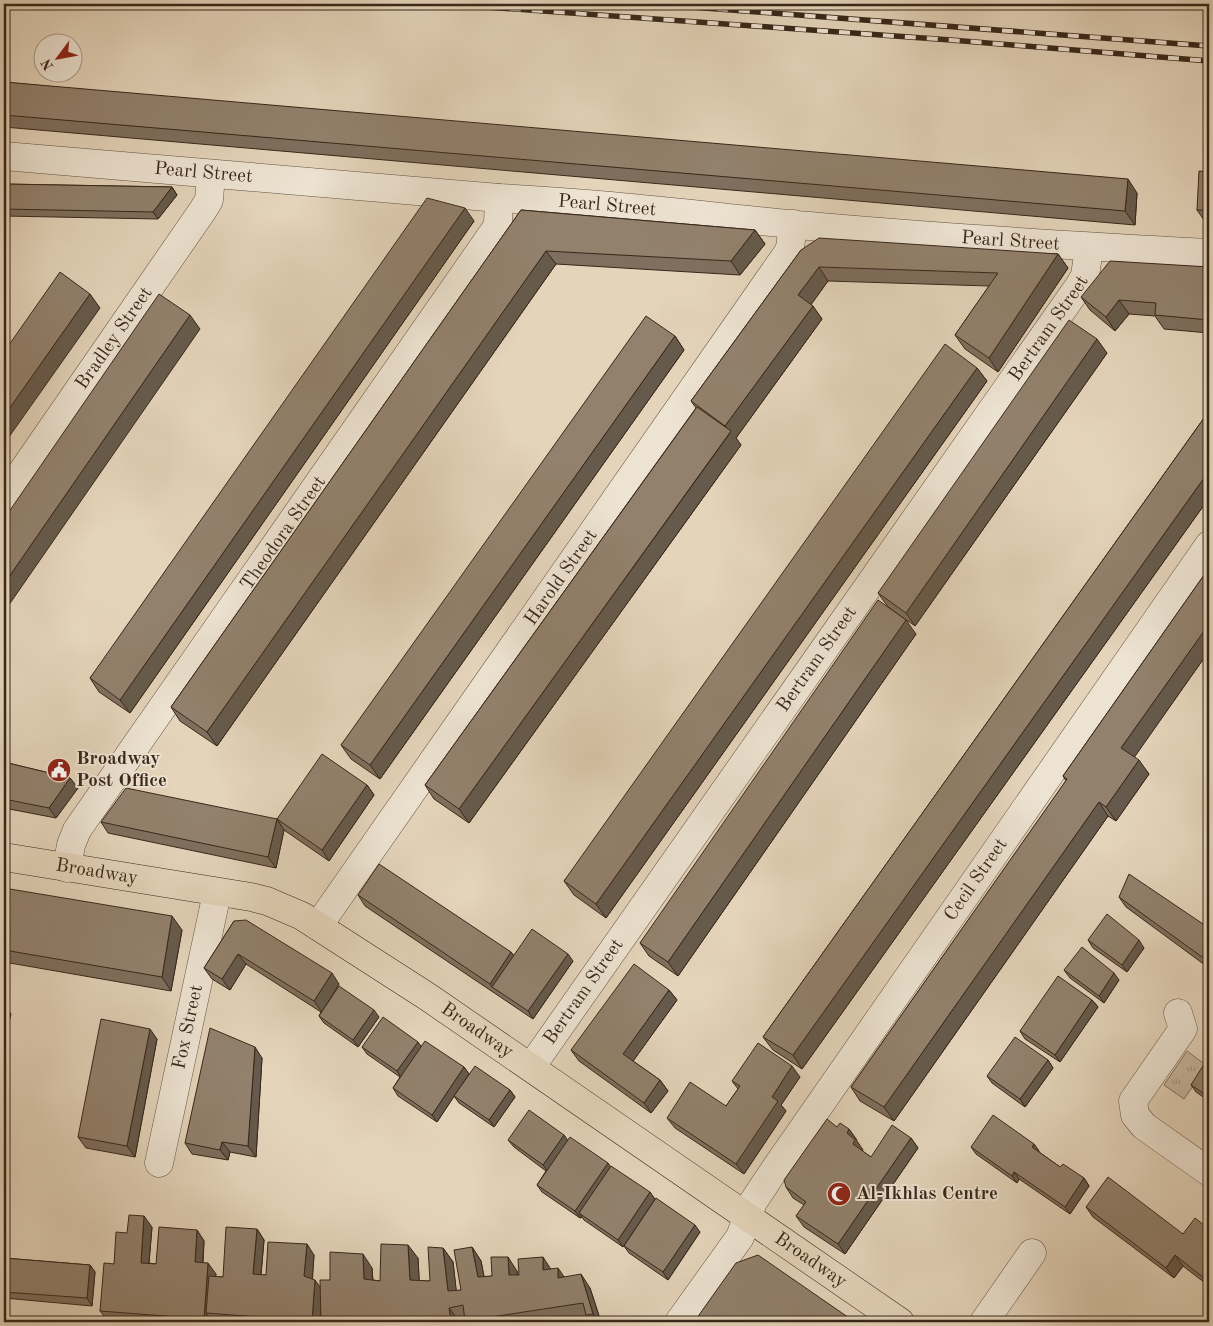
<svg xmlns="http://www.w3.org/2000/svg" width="1213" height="1326" font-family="'Old Standard TT',serif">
<defs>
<pattern id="grass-tufts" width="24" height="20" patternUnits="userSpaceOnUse" patternTransform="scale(1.25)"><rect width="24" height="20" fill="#c7b79f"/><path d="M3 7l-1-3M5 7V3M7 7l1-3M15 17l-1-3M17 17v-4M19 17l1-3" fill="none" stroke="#a39581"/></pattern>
</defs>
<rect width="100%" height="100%" fill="#e4d4ba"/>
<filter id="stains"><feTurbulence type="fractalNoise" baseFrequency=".004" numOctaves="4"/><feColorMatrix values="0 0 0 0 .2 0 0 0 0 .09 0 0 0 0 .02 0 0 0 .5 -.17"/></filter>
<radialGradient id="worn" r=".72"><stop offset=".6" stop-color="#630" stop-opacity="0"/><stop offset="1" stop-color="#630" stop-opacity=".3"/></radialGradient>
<path fill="url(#grass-tufts)" stroke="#806f5c" d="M1187,1051L1207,1066L1184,1099L1164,1085Z"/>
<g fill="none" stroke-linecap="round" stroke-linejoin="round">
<g stroke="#645242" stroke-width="29">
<g id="minor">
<path id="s1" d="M4,156L499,198C603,203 705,216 809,226C942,238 1076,246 1209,253"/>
<path id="s2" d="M4,498L203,210L209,200L211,174"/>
<path id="s3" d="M67,868L71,845L77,830L495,230L498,224L499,198"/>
<path id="s4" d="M318,926L787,254L790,248L793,224"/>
<path d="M1178,1013L1183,1029L1133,1101L1135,1115L1144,1126L1209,1172"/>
<path id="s5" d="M531,1067L1079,286L1085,276L1089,248"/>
<path id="s6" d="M159,1163L217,893"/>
<path id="s7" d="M679,1322L740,1237L753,1202L775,1169L1209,545"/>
<path d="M984,1322L1032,1253"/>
</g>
</g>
<g stroke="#39271a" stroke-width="29">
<g id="major">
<path id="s8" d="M4,857L251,897L267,901L302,916L428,997L900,1322"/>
</g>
</g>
<use href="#minor" stroke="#ede3d2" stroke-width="28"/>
<use href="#major" stroke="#e4d4ba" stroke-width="28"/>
<g stroke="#39271a" stroke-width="5.5">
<path id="rail" d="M444,4L951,40L1209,61
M651,4L1209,46"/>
</g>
<use href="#rail" stroke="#ede3d2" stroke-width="4" stroke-dasharray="11" stroke-linecap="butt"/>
</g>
<path fill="#7e6f5e" stroke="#39271a" d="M4,82L1137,193L1135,225L4,127Z
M1209,172V220H1204L1197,210Z
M4,184L172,187L177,195L158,219L4,216Z
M521,210L755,230L765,244L740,275L556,264L217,746L180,721L171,707Z
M474,221L130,713L99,692L90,678Z
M801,250L1058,254L1068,268L998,372L965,349L955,335L989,286L828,281L811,304L822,319L736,438L741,445L469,823L434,799L425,785L696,408L691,401Z
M1209,267V333L1164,329L1155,316L1129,314L1115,331L1090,310L1081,297Z
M675,336L684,350L380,779L351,759L341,745Z
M1107,353L915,626L888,607L878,593Z
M977,368L987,381L606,918L574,895L564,881Z
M1209,411V498L802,1069L773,1050L763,1037Z
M1209,568V651L1134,757L1149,774L1116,821L1108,816L894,1121L860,1101L851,1087L1066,781L1063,776Z
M916,634L678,976L649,956L640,943Z
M4,762L70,778L78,788L56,818L4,808Z
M367,785L374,795L329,861L284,830L276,868L108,833L101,822L277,819Z
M4,888L182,930L171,991L4,962Z
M358,895L511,952L514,956L573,961L533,1019L365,906Z
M1119,897L1209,928V968L1126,907Z
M234,921L339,984L324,1007L379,1017L358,1047L324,1023L319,1016L321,1012L246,964L230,990L212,979L204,968Z
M1088,940L1144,948L1127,972L1093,948Z
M1064,970L1119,980L1104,1003L1070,978Z
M669,990L677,1000L633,1061L660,1080L668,1091L651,1113L579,1061L571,1050Z
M1092,1000L1098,1007L1060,1062L1025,1039L1020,1031Z
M157,1039L135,1157L86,1148L78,1137Z
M421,1046L464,1067L469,1074L510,1090L515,1097L494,1127L459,1103L454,1096L437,1122L398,1096L393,1088L400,1077L367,1054L362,1047Z
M262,1058L256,1157L230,1152L228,1160L192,1154L185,1143Z
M1048,1060L1053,1068L1025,1107L992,1083L987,1076Z
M1209,1063V1101L1196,1092L1191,1085Z
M800,1077L781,1105L786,1111L744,1174L675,1128L667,1118L726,1106L738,1089L732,1081Z
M849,1129L857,1140L856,1141L863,1150L862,1151L871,1157L911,1138L918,1148L845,1254L804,1227L796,1216L804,1205L793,1198L786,1187Z
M564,1135L567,1140L623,1247L584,1220L582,1217L580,1218L542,1192L537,1185L546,1171L514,1147L508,1140Z
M1034,1144L1039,1151V1152L1060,1167L1084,1178L1089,1186L1070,1214L1019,1179L1017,1183L976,1154L971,1147Z
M1086,1207L1183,1234L1209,1229V1286L1183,1266L1174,1278L1093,1217Z
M152,1227L149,1263L156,1264L197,1230L204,1241L203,1263L216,1274L215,1277H223L257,1229L264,1240L261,1275H266L314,1255L312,1279L320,1287L330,1280L372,1268L373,1280L380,1281L418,1258L419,1281H430L443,1248L453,1262L456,1291L461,1290L472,1247L481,1261L484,1277L492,1276L517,1271L518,1275L551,1269L564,1277L590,1288L601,1322H591L588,1318L557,1322H466L465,1320L459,1321V1322H322L321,1308L320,1322H120L108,1321L100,1311L114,1264L127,1233Z
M700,1232L668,1280L629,1253L624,1246Z
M4,1258L90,1265L95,1272L92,1306L4,1298Z"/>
<path fill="#665a4c" stroke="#39271a" d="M1128,179L1137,193L1135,225L1125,211Z
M172,187L177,195L158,219L153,212Z
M465,208L474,221L130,713L120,700Z
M755,230L765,244L740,275L731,261Z
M546,251L556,264L217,746L207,732Z
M1058,254L1068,268L998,372L989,358Z
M819,267L828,281L808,309L798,295Z
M90,294L100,308L4,444V416Z
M1119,300L1129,314L1115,331L1106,317Z
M813,306L822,319L736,438L741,445L469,823L459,809L730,433L725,426Z
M190,315L200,329L4,612V584Z
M675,336L684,350L380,779L370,765Z
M1097,339L1107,353L915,626L906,613Z
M977,368L987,381L606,918L596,904Z
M1209,471V498L802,1069L793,1055Z
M906,620L916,634L678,976L668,962Z
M1209,624V651L1131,762L1121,748Z
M1139,760L1149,774L1116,821L1106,807Z
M70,778L78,788L56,818L49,808Z
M367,785L374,795L329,861L322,850Z
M1099,802L1108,816L894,1121L884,1107Z
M277,819L284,830L276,868L268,857Z
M172,916L182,930L171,991L162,977Z
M1139,940L1144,948L1127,972L1122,965Z
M511,952L518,962L492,987L490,984Z
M238,954L246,964L230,990L222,979Z
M568,954L573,961L533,1019L528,1011Z
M332,973L339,984L322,1012L314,1001Z
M1114,973L1119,980L1104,1003L1099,996Z
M669,990L677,1000L631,1064L623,1054Z
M1092,1000L1098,1007L1060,1062L1055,1055Z
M4,1004L11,1014L4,1043Z
M374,1010L379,1017L358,1047L353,1040Z
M150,1029L157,1039L135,1157L127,1146Z
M418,1042L423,1049L402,1079L397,1071Z
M255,1047L262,1058L256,1157L248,1146Z
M1048,1060L1053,1068L1025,1107L1020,1099Z
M792,1066L800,1077L781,1105L786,1111L744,1174L736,1164L772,1097Z
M464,1067L469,1074L437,1122L432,1115Z
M660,1080L668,1091L651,1113L644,1103Z
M510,1090L515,1097L494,1127L489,1120Z
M849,1129L863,1150L860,1155L853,1144L847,1133Z
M564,1135L569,1142L548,1172L543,1165Z
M911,1138L918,1148L845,1254L838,1244Z
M222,1142L230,1152L228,1160L220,1150Z
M1034,1144L1039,1151L1037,1154L1032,1147Z
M608,1163L613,1170L579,1213L582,1217L580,1218L575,1211Z
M1014,1172L1019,1179L1017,1183L1012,1176Z
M1084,1178L1089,1186L1070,1214L1065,1207Z
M650,1192L655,1199L623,1247L618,1240Z
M144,1216L152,1227L148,1273L141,1263Z
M695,1225L700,1232L668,1280L663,1272Z
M257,1229L264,1240L260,1285L253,1274Z
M197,1230L204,1241L202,1273L195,1262Z
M307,1244L314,1255L312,1287L304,1276Z
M408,1245L418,1258L420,1294L410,1280Z
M472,1247L481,1261L487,1291L478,1277Z
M443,1248L453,1262L458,1305L448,1291Z
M363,1254L372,1268L373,1293L364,1279Z
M1175,1255L1183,1266L1174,1278L1166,1268Z
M508,1257L517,1271L519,1289L509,1275Z
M543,1257L552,1271L543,1270Z
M208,1263L216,1274L213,1313H206L212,1322H207L204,1319Z
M90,1265L95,1272L92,1306L87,1298Z
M558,1268L567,1281L558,1278Z
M581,1274L590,1288L601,1322H598L593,1314Z
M315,1280L322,1290L320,1322H312V1321Z
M449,1308L459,1321V1322H452L451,1320Z"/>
<path fill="#92816d" stroke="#39271a" d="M4,82L1128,179L1125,211L4,115Z
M1199,171L1209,172V210H1197Z
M4,184L172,187L153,212L4,209Z
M427,198L465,208L120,700L90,678Z
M521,210L755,230L731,261L546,251L207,732L171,707Z
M819,238L1058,254L989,358L955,335L998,273L819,267L798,295L813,306L725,426L691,401L801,250Z
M1110,261L1209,267V320L1155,315L1156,303L1119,300L1106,317L1081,297Z
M60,272L90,294L4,416V352Z
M159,294L190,315L4,584V519Z
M646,316L675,336L370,765L341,745Z
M1069,320L1097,339L906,613L878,593Z
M945,344L977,368L596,904L564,881Z
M697,407L731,431L459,809L425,785Z
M1209,411V471L793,1055L763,1037Z
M1209,568V624L1121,748L1139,760L1106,807L1099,802L884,1107L851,1087L1067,779L1063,776Z
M878,600L906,620L668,962L640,943Z
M322,754L367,785L322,850L277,819L268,857L101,822L126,788L277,819Z
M4,762L70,778L49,808L4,799Z
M1209,842V853L1204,849Z
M379,864L511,952L490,984L358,895Z
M1129,874L1209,928V962L1119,897Z
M4,888L172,916L162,977L4,950Z
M1107,914L1139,940L1122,965L1088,940Z
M246,920L332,973L314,1001L238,954L222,979L204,968L234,921Z
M532,929L568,954L528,1011L492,987Z
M1082,947L1114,973L1099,996L1064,970Z
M634,964L669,990L623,1054L660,1080L644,1103L571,1050Z
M1058,976L1092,1000L1055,1055L1020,1031Z
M339,986L374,1010L353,1040L319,1016Z
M383,1017L418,1042L397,1071L362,1047Z
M101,1019L150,1029L127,1146L78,1137Z
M210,1028L255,1047L248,1146L222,1142L220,1150L185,1143Z
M1015,1037L1048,1060L1020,1099L987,1076Z
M425,1041L464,1067L432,1115L393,1088Z
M758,1043L792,1066L772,1097L778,1101L736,1164L667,1118L690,1082L726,1106L740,1086L732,1081Z
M1206,1061L1209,1063V1097L1191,1085Z
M475,1066L510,1090L489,1120L454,1096Z
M529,1110L564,1135L543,1165L508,1140Z
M993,1115L1034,1144L1032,1147L1060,1167L1063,1164L1084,1178L1065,1207L1014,1172L1012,1176L971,1147Z
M827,1119L837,1127L840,1123L849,1129L847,1133L855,1140L853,1144L871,1157L892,1125L911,1138L838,1244L796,1216L806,1202L786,1187L784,1180Z
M570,1137L608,1163L575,1211L537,1185Z
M611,1166L650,1192L618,1240L579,1213Z
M1108,1177L1183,1234L1195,1218L1209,1229V1282L1175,1255L1166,1268L1086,1207Z
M656,1198L695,1225L663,1272L624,1246Z
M129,1215L144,1216L141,1263L156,1264L159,1227L197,1230L195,1262L208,1263L204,1319L100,1311L104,1263L114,1264L116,1232L127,1233Z
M226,1227L257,1229L253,1274L266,1275L268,1242L307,1244L304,1276L315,1280L312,1321L206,1313L209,1276L223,1277Z
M381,1244L408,1245L410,1280L430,1281L428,1247L443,1248L448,1291L461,1290L454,1250L472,1247L478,1277L492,1276L491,1257H508L509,1275H519L518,1259L543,1257V1270L558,1268V1278L581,1274L593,1314L586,1315L583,1303L465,1321L463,1305L449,1308L451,1320L439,1322H321L320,1280H330V1252L363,1254L364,1279L380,1281Z
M758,1255L855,1322H694L736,1263Z
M4,1258L90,1265L87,1298L4,1292Z"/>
<defs>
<g id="civic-disc" transform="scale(1.25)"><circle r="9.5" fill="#8f2418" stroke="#ede3d2"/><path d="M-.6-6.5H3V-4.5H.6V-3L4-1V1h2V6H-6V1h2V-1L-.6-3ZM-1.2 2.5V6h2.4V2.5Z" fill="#fff"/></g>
<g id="mosque-disc" transform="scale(1.25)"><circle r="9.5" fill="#8f2418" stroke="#ede3d2"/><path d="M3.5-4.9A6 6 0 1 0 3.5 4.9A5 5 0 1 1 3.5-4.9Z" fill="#fff"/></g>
</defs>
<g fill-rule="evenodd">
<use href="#civic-disc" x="59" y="770"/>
<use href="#mosque-disc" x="839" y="1194"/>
</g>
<g text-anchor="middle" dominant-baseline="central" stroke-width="4" stroke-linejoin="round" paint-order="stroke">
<g font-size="19" fill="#39271a" stroke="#ede3d2">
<text stroke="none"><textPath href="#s1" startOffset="200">Pearl Street</textPath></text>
<text stroke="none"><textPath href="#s1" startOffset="605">Pearl Street</textPath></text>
<text stroke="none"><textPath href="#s1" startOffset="1010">Pearl Street</textPath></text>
<text stroke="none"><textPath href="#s5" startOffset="902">Bertram Street</textPath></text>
<text stroke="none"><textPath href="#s2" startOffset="194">Bradley Street</textPath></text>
<text stroke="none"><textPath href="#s3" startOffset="401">Theodora Street</textPath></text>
<text stroke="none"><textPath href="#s4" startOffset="425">Harold Street</textPath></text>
<text stroke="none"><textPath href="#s5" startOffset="498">Bertram Street</textPath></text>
<text stroke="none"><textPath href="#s8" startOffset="94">Broadway</textPath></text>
<text stroke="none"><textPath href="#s7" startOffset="534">Cecil Street</textPath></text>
<text stroke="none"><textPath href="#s5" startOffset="92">Bertram Street</textPath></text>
<text stroke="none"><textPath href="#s6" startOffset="139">Fox Street</textPath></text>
<text stroke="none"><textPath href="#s8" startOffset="514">Broadway</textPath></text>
<text stroke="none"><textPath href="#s8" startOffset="919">Broadway</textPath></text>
</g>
<g font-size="19" font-weight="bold" fill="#39271a" stroke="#ede3d2" text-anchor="start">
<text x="76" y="759">Broadway<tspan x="76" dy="22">Post Office</tspan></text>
<text x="856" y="1194">Al-Ikhlas Centre</text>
</g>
</g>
<rect width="1213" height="1326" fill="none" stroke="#e4d4ba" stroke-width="20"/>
<rect x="5" y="5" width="1203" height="1316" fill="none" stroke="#39271a" stroke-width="2.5"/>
<rect x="10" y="10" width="1193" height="1306" fill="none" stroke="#39271a"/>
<g transform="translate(58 58) rotate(238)"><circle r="24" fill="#ede3d2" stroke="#a59888"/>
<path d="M0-4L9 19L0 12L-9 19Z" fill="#8f2418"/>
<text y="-8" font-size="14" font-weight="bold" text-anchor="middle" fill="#39271a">N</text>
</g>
<rect width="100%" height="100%" filter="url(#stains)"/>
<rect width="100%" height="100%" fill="url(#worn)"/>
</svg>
